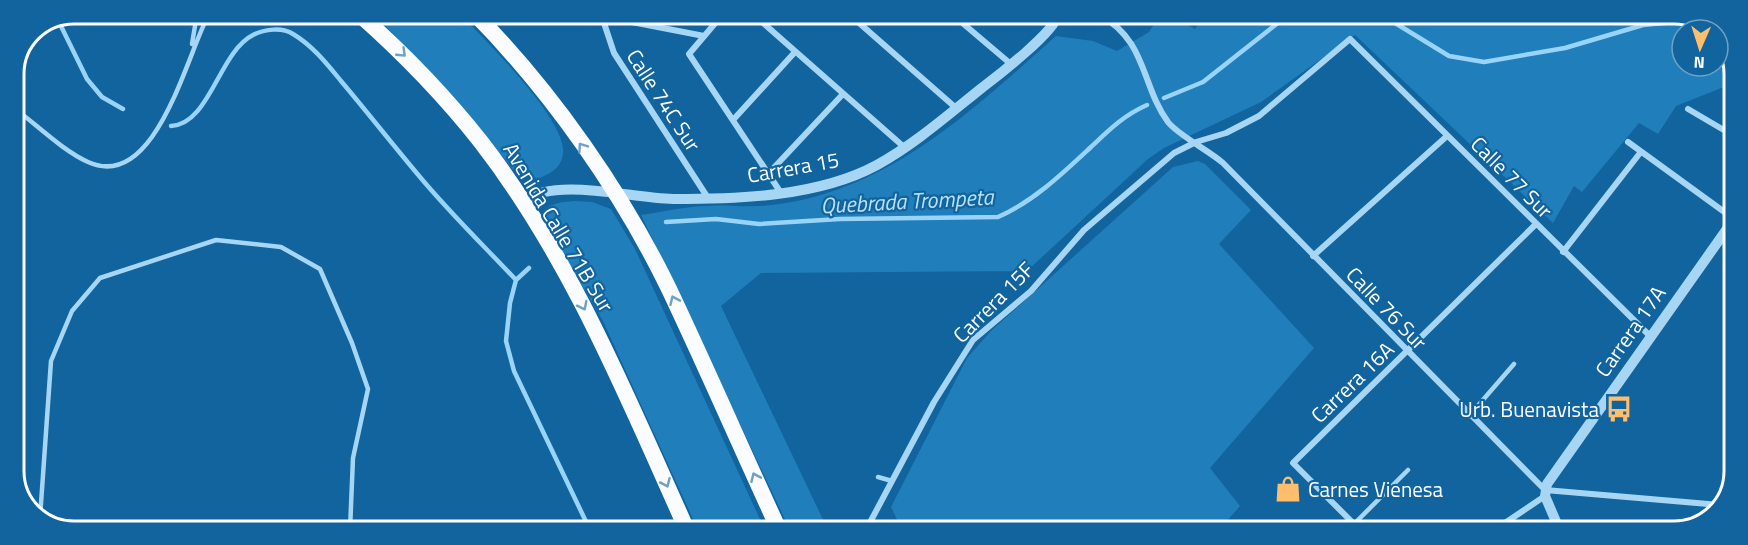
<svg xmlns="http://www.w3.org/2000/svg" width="1748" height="545" font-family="'Titillium Web',sans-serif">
<rect width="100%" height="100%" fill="#11649e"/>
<path fill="#207ebb" d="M374,14H460C484,39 568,121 563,154C561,169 549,174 538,179L515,172L453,96Z
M1160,15H1171L1195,29L1205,15H1554L1612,26L1624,16H1690L1712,30H1682V66H1718V34L1722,37L1734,69V83L1676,106L1658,134L1639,123L1582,192L1574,186L1553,223L1355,35L1261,102L1164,148L1148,159L1027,271L761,273L721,306L828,530H790L641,215C662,212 683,207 704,206C726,204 750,208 772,205C889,191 972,110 1056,36L1093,41L1117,51L1149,32Z
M1198,161L1205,164L1251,210L1219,244L1314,348L1210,468L1240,506L1218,531L902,530L891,507L967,358L991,331L1173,167Z
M574,201L592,202L611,209L635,249L765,530H698L603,321L540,215C548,203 561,202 574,201Z"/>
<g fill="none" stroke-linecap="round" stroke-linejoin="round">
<path stroke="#99d4f8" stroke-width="4.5" d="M1382,15L1449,56L1484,62L1565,48L1643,25L1697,20
M58,20L87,79L102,97L123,109
M1164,98L1203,82L1288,15
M171,126C210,124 219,52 253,35C265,29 282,27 293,34C313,46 327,64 341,81C368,113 393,145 420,177C450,213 484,246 516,280
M666,222L716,219L759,224L840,219L998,217C1034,201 1062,174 1091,147C1109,130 1124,115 1147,105
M529,268L516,280L510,303L506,341L514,371L590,530"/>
<path stroke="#a7d6f5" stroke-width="4.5" d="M192,44L197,14
M14,108C36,124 63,151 88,162C156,193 187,53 209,14
M1469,416L1514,364
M878,477L892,481
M40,518L51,361L72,311L100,278L216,240L281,247L320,269L352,343L368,389L353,458L350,530
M1354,524L1408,470"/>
<path stroke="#a7d6f5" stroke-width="6" d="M601,14L614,53L708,198
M723,14L689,54L781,193
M753,14L904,147
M850,15L956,108
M953,15L1012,65
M1051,15L1057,20L1069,15
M1100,15C1147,41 1141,85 1168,122C1178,135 1208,150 1223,163L1545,490L1720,505
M601,16L704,36
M1688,109L1734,136
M733,120L795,52
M1628,142L1734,219
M768,174L843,94
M1563,252L1640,153
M1313,256L1447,136
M866,530L934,402L973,340L1031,291L1084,230L1174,153L1196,142L1226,133L1259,116L1350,39L1650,336
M1361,531L1293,463L1536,224
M1493,531L1545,496"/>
<path stroke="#a7d6f5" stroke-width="10" d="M521,201C560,177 627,198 673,199C738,199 818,197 877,165C915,144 949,114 983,87C999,75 1054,32 1058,15
M1560,531L1545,496L1547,484L1734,219"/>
<path stroke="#fafcff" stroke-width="16" d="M359,14C403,53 444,95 481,142C571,258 627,397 687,530
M475,14C551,91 622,192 669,289C707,369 742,450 779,530"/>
</g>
<defs><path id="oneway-chevron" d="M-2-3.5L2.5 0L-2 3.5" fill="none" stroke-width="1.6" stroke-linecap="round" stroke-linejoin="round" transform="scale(1.5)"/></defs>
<g stroke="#6ea1c5">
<use href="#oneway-chevron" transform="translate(402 53) rotate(44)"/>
<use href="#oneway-chevron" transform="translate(582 147) rotate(-125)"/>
<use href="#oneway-chevron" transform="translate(674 300) rotate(-114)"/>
<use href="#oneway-chevron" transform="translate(583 306) rotate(63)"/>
<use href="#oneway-chevron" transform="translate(755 477) rotate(-114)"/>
<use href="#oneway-chevron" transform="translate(666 483) rotate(66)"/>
</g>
<defs>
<g id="bus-bare" transform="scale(2.07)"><path d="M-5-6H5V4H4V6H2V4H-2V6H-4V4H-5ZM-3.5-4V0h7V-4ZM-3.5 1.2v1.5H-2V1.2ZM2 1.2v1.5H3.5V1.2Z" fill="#ffbe6b" stroke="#11649e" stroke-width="2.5" paint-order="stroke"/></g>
<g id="shop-bare" transform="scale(2.07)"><path d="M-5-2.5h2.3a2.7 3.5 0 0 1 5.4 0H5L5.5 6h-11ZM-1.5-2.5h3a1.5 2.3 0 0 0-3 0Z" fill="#ffbe6b" stroke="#11649e" stroke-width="2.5" paint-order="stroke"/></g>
</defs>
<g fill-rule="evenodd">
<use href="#bus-bare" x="1619" y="409"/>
<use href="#shop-bare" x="1288" y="489"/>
</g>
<g text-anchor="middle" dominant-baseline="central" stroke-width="4.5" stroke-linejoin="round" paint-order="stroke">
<g font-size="21" fill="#fff" stroke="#11649e">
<text transform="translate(664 100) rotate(57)">Calle 74C Sur</text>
<text transform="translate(793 167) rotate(-10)">Carrera 15</text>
<text transform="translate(1512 177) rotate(45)">Calle 77 Sur</text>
<text transform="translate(559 227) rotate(59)">Avenida Calle 71B Sur</text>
<text transform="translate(993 302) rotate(-45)">Carrera 15F</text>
<text transform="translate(1387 308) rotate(46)">Calle 76 Sur</text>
<text transform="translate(1630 331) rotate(-55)">Carrera 17A</text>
<text transform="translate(1352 382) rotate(-44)">Carrera 16A</text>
</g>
<g font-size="21" fill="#fff" stroke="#11649e" text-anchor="end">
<text x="1599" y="409">Urb. Buenavista</text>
<text x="1308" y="489" text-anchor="start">Carnes Vienesa</text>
</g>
<g font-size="22" font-style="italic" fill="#b8e1fb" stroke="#11649e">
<text transform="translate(907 201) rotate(-3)">Quebrada Trompeta</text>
</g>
</g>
<path d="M0 0H1748V545H0ZM74 24H1674A50 50 0 0 1 1724 74V471A50 50 0 0 1 1674 521H74A50 50 0 0 1 24 471V74A50 50 0 0 1 74 24Z" fill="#11649e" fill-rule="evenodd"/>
<path fill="none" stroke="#fff" stroke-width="3" d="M74 24H1674A50 50 0 0 1 1724 74V471A50 50 0 0 1 1674 521H74A50 50 0 0 1 24 471V74A50 50 0 0 1 74 24Z"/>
<g transform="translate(1700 48) rotate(183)"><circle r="28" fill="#11649e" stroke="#70a2c5" stroke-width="1.5"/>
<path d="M0-4.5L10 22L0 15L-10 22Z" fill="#ffbe6b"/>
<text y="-9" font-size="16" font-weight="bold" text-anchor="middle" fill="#ffffff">N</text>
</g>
</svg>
